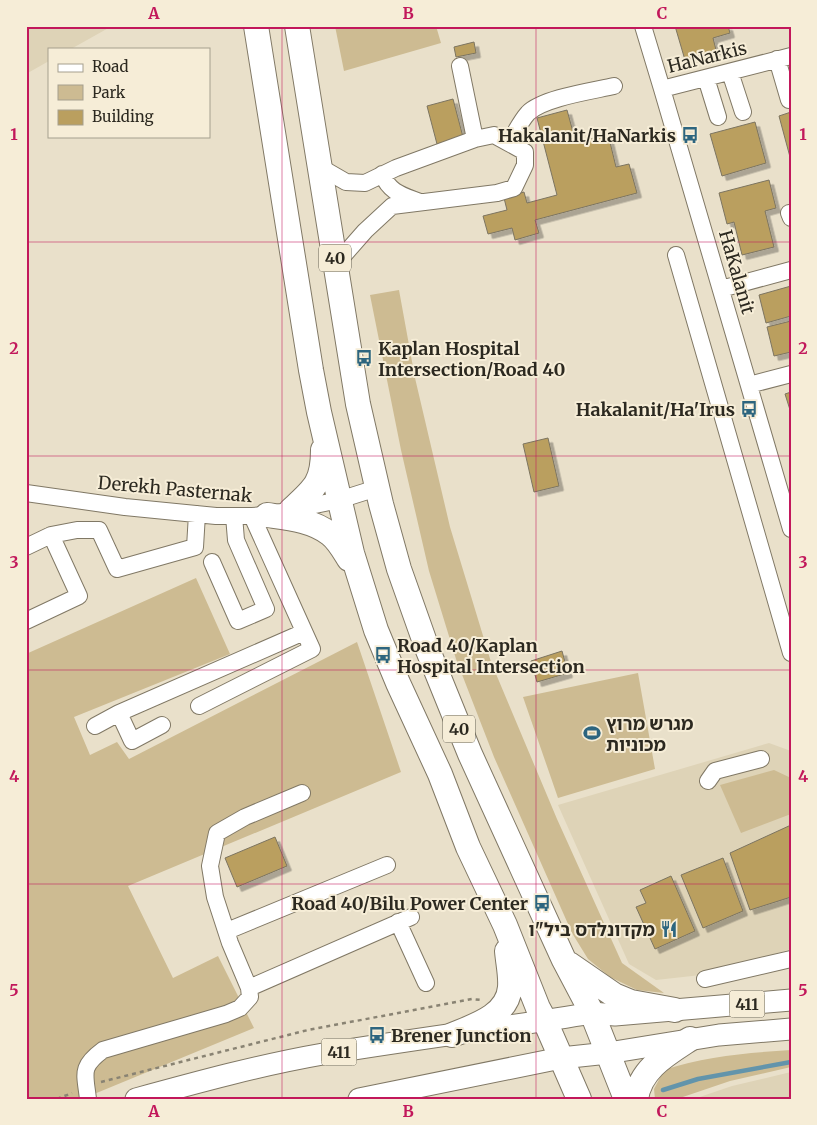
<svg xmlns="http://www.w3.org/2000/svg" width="817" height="1125" font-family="Merriweather,'Noto Sans Hebrew',serif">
<defs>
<filter id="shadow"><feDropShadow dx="4.5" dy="4.5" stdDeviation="0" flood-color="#0004"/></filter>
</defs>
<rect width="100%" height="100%" fill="#e9e0ca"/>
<path fill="#ded3b7" d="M26,26H112L71,49H49V61L26,74Z
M769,743L791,751V949L701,975L656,980L629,964L558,805Z
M791,1072V1099H694L732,1086Z"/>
<path fill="#cdbb92" d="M335,26H436L441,43L344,71Z
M399,290L415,378L450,527L491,662L557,819L622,963L664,993L637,990L610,977L588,959L572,933L494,757L456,659L429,571L401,450L370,295Z
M196,578L230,654L74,717L90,755L117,742L129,759L357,642L401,772L128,886L173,978L218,956L254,1028L82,1099H26V654Z
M638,673L655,769L558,798L523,697Z
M774,770L791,778V814L741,833L720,785Z
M791,1050V1067L730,1081L677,1099H655L654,1089L664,1070C705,1056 747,1053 791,1050Z"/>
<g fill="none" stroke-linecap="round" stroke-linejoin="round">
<path stroke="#6294ab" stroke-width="4.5" d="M663,1090L698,1079L791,1062"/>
</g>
<path fill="#ba9f5f" stroke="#7c7460" filter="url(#shadow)" d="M675,26H728L730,33L713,38L716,50L685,60Z
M474,42L476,53L456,57L454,47Z
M453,99L463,137L437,144L427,106Z
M567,110L576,143L608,134L616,167L629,164L637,193L535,220L539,233L515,240L512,228L488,234L483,216L507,210L504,198L524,192L527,203L557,195L537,118Z
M791,112V157H790L779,116Z
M755,122L766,163L722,176L710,134Z
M769,180L776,208L765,211L774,247L742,255L734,222L727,224L719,193Z
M791,286V316L766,323L759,295Z
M791,321V352L774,356L767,327Z
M791,392V413L785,394Z
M548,438L559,486L534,492L523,444Z
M562,651L568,673L537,682L531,661Z
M791,825V897L750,910L730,853Z
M275,837L287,866L237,887L225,858Z
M723,858L743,911L703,928L681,875Z
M671,876L695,931L655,949L636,907L646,903L640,890Z"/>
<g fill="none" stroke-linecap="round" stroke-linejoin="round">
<g stroke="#807865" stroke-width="18">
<path id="minor" d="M643,26L662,89L791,529
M777,59L789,100
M460,66L475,139
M730,72L743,112
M706,78L718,117
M662,89L791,56
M509,143C515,133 520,122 528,113C543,98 592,91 614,86
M320,167L346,182L365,183L396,168L475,139L494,135L525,152V165L514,188L497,193L392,206L365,231L336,264
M382,174C390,193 402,195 420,202
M789,213L791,218
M676,255L791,653
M721,289L791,270
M749,385L791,374
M26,493L125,507L216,516H252L267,515L339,500L377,488
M51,535L77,530H99L117,569L195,547L197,514
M26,547L51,535L79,596L26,621
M212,562L238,621L266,609L236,540L234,516
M199,706L312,649L252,516
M119,713L132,741L162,725
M95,726L119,713L304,632
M708,781L715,771L761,759
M398,922L426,983
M227,931L387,865
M705,979L791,959
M249,988L411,917
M88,1099C85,1073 80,1067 103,1050L226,1014L240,1008L250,997L249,988L230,943L215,897L210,866L217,833L245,817L302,793"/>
</g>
<g stroke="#807865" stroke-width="23">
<path id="major" d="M136,1099C198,1082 260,1065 323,1054C413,1039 503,1028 592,1013L615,1015L791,1000
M359,1099L561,1058L608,1053L719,1035L791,1029"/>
</g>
<g stroke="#807865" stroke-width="26">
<path id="highway" d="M256,26L311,370L319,412L352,553L376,630L398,683L440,774L468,847L505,925L538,1008L545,1021L579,1099
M297,26L358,404L381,504L399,569L427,648L470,754L564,960L592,1013L626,1099
M291,510C314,489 323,483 323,450
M267,515C288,518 312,520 330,534C338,540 344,551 349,559
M569,964L614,995L631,1002L675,1010
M452,1035C474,1026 508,1016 510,987C511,976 508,963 507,951
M636,1099C640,1069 667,1054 690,1039"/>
</g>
<path stroke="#898373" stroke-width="2.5" stroke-dasharray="4 4" stroke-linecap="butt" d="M101,1082L308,1030L472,999L481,1000
M57,1099L72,1093"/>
<use href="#minor" stroke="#fff" stroke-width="16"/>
<use href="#major" stroke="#fff" stroke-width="21"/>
<use href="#highway" stroke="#fff" stroke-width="24"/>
</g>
<path fill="none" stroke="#c2185b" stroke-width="1" stroke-opacity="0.55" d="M282,26V1099M536,26V1099M26,242H791M26,456H791M26,670H791M26,884H791"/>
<defs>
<g id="bus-bare" transform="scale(1.35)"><path d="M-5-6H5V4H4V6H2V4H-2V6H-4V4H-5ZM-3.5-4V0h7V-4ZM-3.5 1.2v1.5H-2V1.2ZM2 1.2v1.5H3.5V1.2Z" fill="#2d657f" stroke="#f6edd7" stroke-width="2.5" paint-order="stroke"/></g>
<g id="stadium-bare" transform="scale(1.35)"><path d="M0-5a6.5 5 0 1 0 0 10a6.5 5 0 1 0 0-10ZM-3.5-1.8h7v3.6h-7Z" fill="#2d657f" stroke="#f6edd7" stroke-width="2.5" paint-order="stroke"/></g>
<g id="restaurant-bare" transform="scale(1.35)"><path d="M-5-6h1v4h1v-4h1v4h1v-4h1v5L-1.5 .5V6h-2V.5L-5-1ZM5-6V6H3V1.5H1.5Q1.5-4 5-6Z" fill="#2d657f" stroke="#f6edd7" stroke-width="2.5" paint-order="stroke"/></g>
</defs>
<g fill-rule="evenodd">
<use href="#bus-bare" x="690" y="135"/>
<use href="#bus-bare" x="364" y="358"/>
<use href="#bus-bare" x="749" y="409"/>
<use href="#bus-bare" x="383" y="655"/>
<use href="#stadium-bare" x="592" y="733"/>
<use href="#bus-bare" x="542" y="903"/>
<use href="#restaurant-bare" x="669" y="929"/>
<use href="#bus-bare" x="377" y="1035"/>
</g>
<g text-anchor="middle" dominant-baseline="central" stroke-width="4" stroke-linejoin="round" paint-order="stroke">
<g fill="#f6edd7" stroke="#696457" stroke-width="1">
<rect x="319" y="244.5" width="32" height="27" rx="4"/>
<rect x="443" y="715.5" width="32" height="27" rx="4"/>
<rect x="729.5" y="990.5" width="35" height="27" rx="4"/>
<rect x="321.5" y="1038.5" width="35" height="27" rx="4"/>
</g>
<g font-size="16" font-weight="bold" fill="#2c2920">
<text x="335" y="258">40</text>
<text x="459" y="729">40</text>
<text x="747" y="1004">411</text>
<text x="339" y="1052">411</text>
</g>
<g font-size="18" fill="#2c2920" stroke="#f6edd7">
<text transform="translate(707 57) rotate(-14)">HaNarkis</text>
<text transform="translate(737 272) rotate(74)">HaKalanit</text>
<text transform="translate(175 489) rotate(5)">Derekh Pasternak</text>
</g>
<g font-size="18" font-weight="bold" fill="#2c2920" stroke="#f6edd7" text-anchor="end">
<text x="676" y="135">Hakalanit/HaNarkis</text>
<text x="378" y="348" text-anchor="start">Kaplan Hospital<tspan x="378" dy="21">Intersection/Road 40</tspan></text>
<text x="735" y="409">Hakalanit/Ha'Irus</text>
<text x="397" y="645" text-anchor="start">Road 40/Kaplan<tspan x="397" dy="21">Hospital Intersection</tspan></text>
<text x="606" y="723" text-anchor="start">מגרש מרוץ<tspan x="606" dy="21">מכוניות</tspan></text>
<text x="528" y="903">Road 40/Bilu Power Center</text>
<text x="655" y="929">מקדונלדס ביל"ו</text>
<text x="391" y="1035" text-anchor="start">Brener Junction</text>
</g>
</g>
<rect width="817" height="1125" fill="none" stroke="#f6edd7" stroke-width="55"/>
<rect x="48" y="48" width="162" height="90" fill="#f6edd7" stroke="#a59f8e"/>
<rect x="58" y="64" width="25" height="8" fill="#ffffff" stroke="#a59f8e"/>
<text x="92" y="72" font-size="15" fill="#2c2920">Road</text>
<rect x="58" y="85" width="25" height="15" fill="#cdbb92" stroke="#a59f8e"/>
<text x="92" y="98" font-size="15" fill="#2c2920">Park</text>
<rect x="58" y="110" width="25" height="15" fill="#ba9f5f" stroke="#a59f8e"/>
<text x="92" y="122" font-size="15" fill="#2c2920">Building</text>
<rect x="28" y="28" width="762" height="1070" fill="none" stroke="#c2185b" stroke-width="2"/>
<g font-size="16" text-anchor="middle" font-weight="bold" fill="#c2185b">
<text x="154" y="19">A</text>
<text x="408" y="19">B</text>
<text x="662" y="19">C</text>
<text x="14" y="140">1</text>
<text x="803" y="140">1</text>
<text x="14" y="354">2</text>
<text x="803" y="354">2</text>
<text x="14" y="568">3</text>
<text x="803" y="568">3</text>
<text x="14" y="782">4</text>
<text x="803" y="782">4</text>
<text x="14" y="996">5</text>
<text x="803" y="996">5</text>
<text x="154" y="1117">A</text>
<text x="408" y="1117">B</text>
<text x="662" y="1117">C</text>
</g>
</svg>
